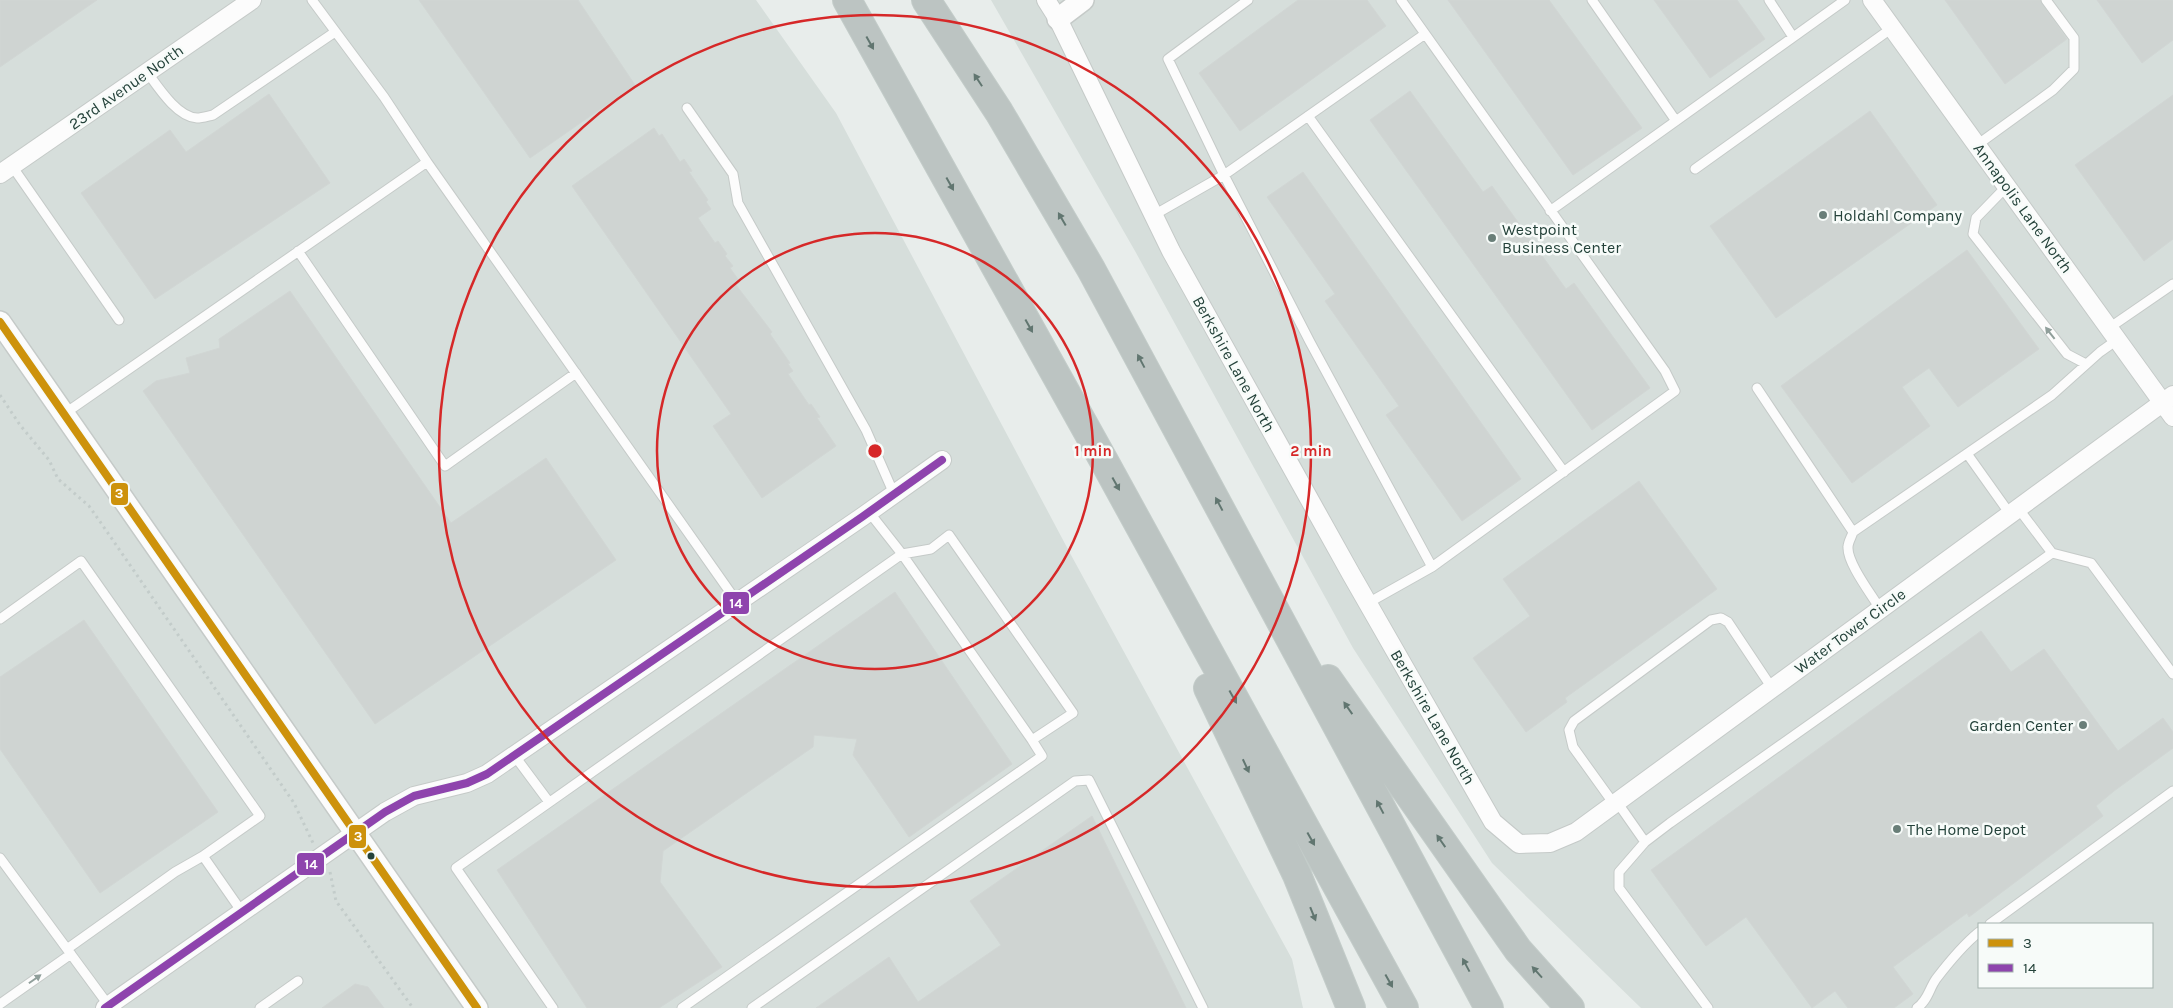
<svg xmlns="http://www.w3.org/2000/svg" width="2173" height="1008" font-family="Karla,sans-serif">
<rect width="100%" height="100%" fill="#e8edeb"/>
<path fill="#d6dedb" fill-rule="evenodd" d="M0,0H756L836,113L1071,555L1292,959L1303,1008H0Z
M991,0H2173V1008H1641L1492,863L1353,648L1135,251ZM1979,924H2152V987H1979Z"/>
<path fill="#cfd4d2" stroke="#d1d6d4" d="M0,0H97L0,67Z
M419,0H578L635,85L530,158Z
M1298,0H1367L1386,26L1240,131L1199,73Z
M1448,0H1549L1642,128L1573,175Z
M1654,0H1737L1765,39L1710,78Z
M1945,0H2040L2067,39L2005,84Z
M2097,0H2173V40L2142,63Z
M1410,91L1483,192L1492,186L1566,289L1574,283L1650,388L1592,430L1370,120Z
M269,94L330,183L155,299L81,193L170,130L186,152Z
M2173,95V239L2144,261L2075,165Z
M1870,111L1937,205L1776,318L1710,226Z
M654,128L659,136L662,134L680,162L684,159L692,171L689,172L708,200L706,202L711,209L698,218L715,243L718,241L727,254L725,256L733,266L730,268L740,282L736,285L772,332L770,334L790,363L788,364L793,371L788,374L809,405L811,404L820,417L817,418L836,446L762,498L713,426L731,414L572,186Z
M1303,172L1521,479L1462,521L1386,415L1399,406L1325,301L1335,294L1267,197Z
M1967,250L2039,349L1958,407L1929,368L1902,387L1930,426L1852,483L1781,386Z
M290,291L451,523L546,458L616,560L375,724L143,391L156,381L190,373L186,358L220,348L219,339Z
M1639,481L1717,589L1565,698L1567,702L1526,732L1473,658L1530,616L1503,579Z
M895,592L1012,764L909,837L853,755L857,739L814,735L813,747L663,851L660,882L722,967L659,1008H587L497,870Z
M84,620L218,812L100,893L0,749V677Z
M1981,631L2011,672L2044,649L2118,751L2163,718L2173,732V748L2114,791L2096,806L2103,816L1969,917L1967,913L1893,967L1913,994L1894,1008H1848L1835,991L1812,1008L1746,917L1706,946L1651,870Z
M1092,816L1186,1008H816L889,957L918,1002L1001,945L970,901Z
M355,984L368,987L384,1008H322Z"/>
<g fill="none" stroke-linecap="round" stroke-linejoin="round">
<g stroke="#c5cac8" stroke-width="11">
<path id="service" d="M312,0L384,97L427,162
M1248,0L1168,59L1224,175L1425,34
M1401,0L1665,371L1675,391L1432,567
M1592,0L1676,121
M1769,0L1793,37
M147,72C158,87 177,117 197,118C202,118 208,116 213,115L335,32
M687,108L733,174L738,203L866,430L894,494
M1308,116L1564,472
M1977,145L2053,90L2074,69V38L2046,0
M12,166L119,320
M1695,169L1892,28
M2007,186L1976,218L1973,234L2067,354L2086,364
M1550,211L1845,0
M1154,215L1224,175L1310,342L1432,567L1368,603
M298,251L445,466L576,373
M2109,328L2173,284
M1757,388L1853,532
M64,414L427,162L737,602
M1968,455L2010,514
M2018,508L2052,553
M869,512L902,554L1032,740
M1880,609C1872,595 1847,563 1848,547C1848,542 1852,536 1853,532L2052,395L2100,352L2117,340
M0,619L81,561L260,816L203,856L242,912
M514,755L549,802
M1617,802L1645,842
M1614,804L1573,747L1569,730L1574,721L1711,620L1721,618L1728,622L1772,688
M0,858L109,1006
M1990,924L2173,791
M67,949L175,872L203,856
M0,1004L71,954
M260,1008L298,981
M553,1008L456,868L902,554L931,549L949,535L1073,713L1032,740L1042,756L682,1008
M752,1008L1075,781L1089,780L1203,1008
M1708,1008L1619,888V872L1645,842L1670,823L2052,553L2091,563L2173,674
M1917,1008C1928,1000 1929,989 1936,979C1949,962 1963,945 1979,932"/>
</g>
<g stroke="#c5cac8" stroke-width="20">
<path id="minor" d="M1046,0L1058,19L1171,251L1351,574L1493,822L1519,844L1550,843L1576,832L2173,395
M1872,0L2173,417
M0,174L252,0
M105,1008L385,812L414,796L467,783L487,774L862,517L942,460"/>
</g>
<g stroke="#c5cac8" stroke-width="24">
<path id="tertiary" d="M1058,19L1083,0
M0,322L477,1008"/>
</g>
<g stroke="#c3ccc9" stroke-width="30">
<path id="motorway" d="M847,0L1104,461L1404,1008
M926,0L999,112L1091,269L1489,1008
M1328,679L1518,950L1570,1008
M1208,688L1297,875L1351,1008"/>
</g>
<path stroke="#c3ccca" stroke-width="3" stroke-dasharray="2.5 4" stroke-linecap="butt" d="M0,395L20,425L49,460L58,479L89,506L101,523L294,803L313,843
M330,872L336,901L413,1008"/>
<use href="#service" stroke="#fcfcfc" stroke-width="9"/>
<use href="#minor" stroke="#fcfcfc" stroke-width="18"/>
<use href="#tertiary" stroke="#fcfcfc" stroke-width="21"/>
<use href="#motorway" stroke="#bcc4c2" stroke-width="28"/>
<g stroke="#f7fbf9" stroke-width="11">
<path id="bus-1" d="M0,322L477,1008"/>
</g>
<g stroke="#f7fbf9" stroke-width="11">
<path id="bus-2" d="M105,1008L385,812L414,796L467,783L487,774L862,517L942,460"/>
</g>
<use href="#bus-1" stroke="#cd920c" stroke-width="8"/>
<use href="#bus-2" stroke="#8e44ad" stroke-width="8"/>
</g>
<defs><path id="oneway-solid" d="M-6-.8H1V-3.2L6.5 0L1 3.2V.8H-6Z" transform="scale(1.25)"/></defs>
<g fill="#617670">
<use href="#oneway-solid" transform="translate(870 43) rotate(61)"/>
<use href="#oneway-solid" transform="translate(978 80) rotate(-123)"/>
<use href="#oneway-solid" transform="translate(950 184) rotate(61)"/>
<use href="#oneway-solid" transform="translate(1062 219) rotate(-120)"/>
<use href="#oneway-solid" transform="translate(1029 326) rotate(61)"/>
<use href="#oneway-solid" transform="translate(1141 361) rotate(-118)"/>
<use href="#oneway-solid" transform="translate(1116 484) rotate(61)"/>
<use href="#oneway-solid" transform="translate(1219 504) rotate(-118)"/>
<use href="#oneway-solid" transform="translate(1233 697) rotate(61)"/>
<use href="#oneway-solid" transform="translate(1348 708) rotate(-125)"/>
<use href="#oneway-solid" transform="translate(1246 766) rotate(65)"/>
<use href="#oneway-solid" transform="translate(1380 807) rotate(-118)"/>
<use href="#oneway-solid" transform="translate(1311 839) rotate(61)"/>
<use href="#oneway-solid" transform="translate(1441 841) rotate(-125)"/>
<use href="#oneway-solid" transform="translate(1313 914) rotate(68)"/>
<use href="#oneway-solid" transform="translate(1466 965) rotate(-118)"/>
<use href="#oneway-solid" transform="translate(1537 972) rotate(-132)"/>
<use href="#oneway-solid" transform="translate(1389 981) rotate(61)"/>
</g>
<g fill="#909f9b">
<use href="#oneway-solid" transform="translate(2050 333) rotate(-128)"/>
<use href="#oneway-solid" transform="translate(35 979) rotate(-35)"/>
</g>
<g fill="none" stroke="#d62828" stroke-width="2.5">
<circle cx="875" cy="451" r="218"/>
<circle cx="875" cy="451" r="436"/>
</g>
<g fill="#697e78" stroke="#f7fbf9" stroke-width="2">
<circle cx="1823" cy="215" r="5"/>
<circle cx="1492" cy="238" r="5"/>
<circle cx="2083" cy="725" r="5"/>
<circle cx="1897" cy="829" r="5"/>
</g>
<circle fill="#24423a" stroke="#f7fbf9" stroke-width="2" cx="371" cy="856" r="4.5"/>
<g text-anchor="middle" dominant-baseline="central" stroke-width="5" stroke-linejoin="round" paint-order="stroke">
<g font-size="16" fill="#24423a" stroke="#f7fbf9">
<text transform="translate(126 87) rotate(-35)">23rd Avenue North</text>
<text transform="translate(2023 208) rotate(54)">Annapolis Lane North</text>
<text transform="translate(1234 364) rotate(61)">Berkshire Lane North</text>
<text transform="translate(1850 631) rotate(-36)">Water Tower Circle</text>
<text transform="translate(1433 717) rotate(60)">Berkshire Lane North</text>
</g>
<g font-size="16" fill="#24423a" stroke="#f7fbf9" text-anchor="start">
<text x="1833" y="215">Holdahl Company</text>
<text x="1502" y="229">Westpoint<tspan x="1502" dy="18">Business Center</tspan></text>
<text x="2073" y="725" text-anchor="end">Garden Center</text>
<text x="1907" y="829">The Home Depot</text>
</g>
</g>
<circle cx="875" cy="451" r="8" fill="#d62828" stroke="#f7fbf9" stroke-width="2.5"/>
<g font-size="15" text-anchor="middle" font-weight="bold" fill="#d62828" stroke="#f7fbf9" stroke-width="5" stroke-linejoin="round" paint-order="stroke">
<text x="1093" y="456">1 min</text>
<text x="1311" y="456">2 min</text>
</g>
<g stroke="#f7fbf9" stroke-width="2">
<rect x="110" y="482" width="19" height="24" rx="5" fill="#cd920c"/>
<rect x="722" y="591" width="28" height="24" rx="5" fill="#8e44ad"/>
<rect x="348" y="824" width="19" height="25" rx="5" fill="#cd920c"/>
<rect x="296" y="852" width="29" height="24" rx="5" fill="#8e44ad"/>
</g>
<g font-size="14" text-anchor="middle" font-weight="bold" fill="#fff">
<text x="119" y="498">3</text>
<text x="736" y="608">14</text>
<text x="358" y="841">3</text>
<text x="311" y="869">14</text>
</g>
<rect x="1978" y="923" width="175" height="65" fill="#f7fbf9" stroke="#a3b1ad"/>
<rect x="1988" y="939" width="25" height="8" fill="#cd920c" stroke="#a3b1ad"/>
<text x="2023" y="948" font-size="15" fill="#24423a">3</text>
<rect x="1988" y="964" width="25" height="8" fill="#8e44ad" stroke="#a3b1ad"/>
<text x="2023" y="973" font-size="15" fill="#24423a">14</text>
</svg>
